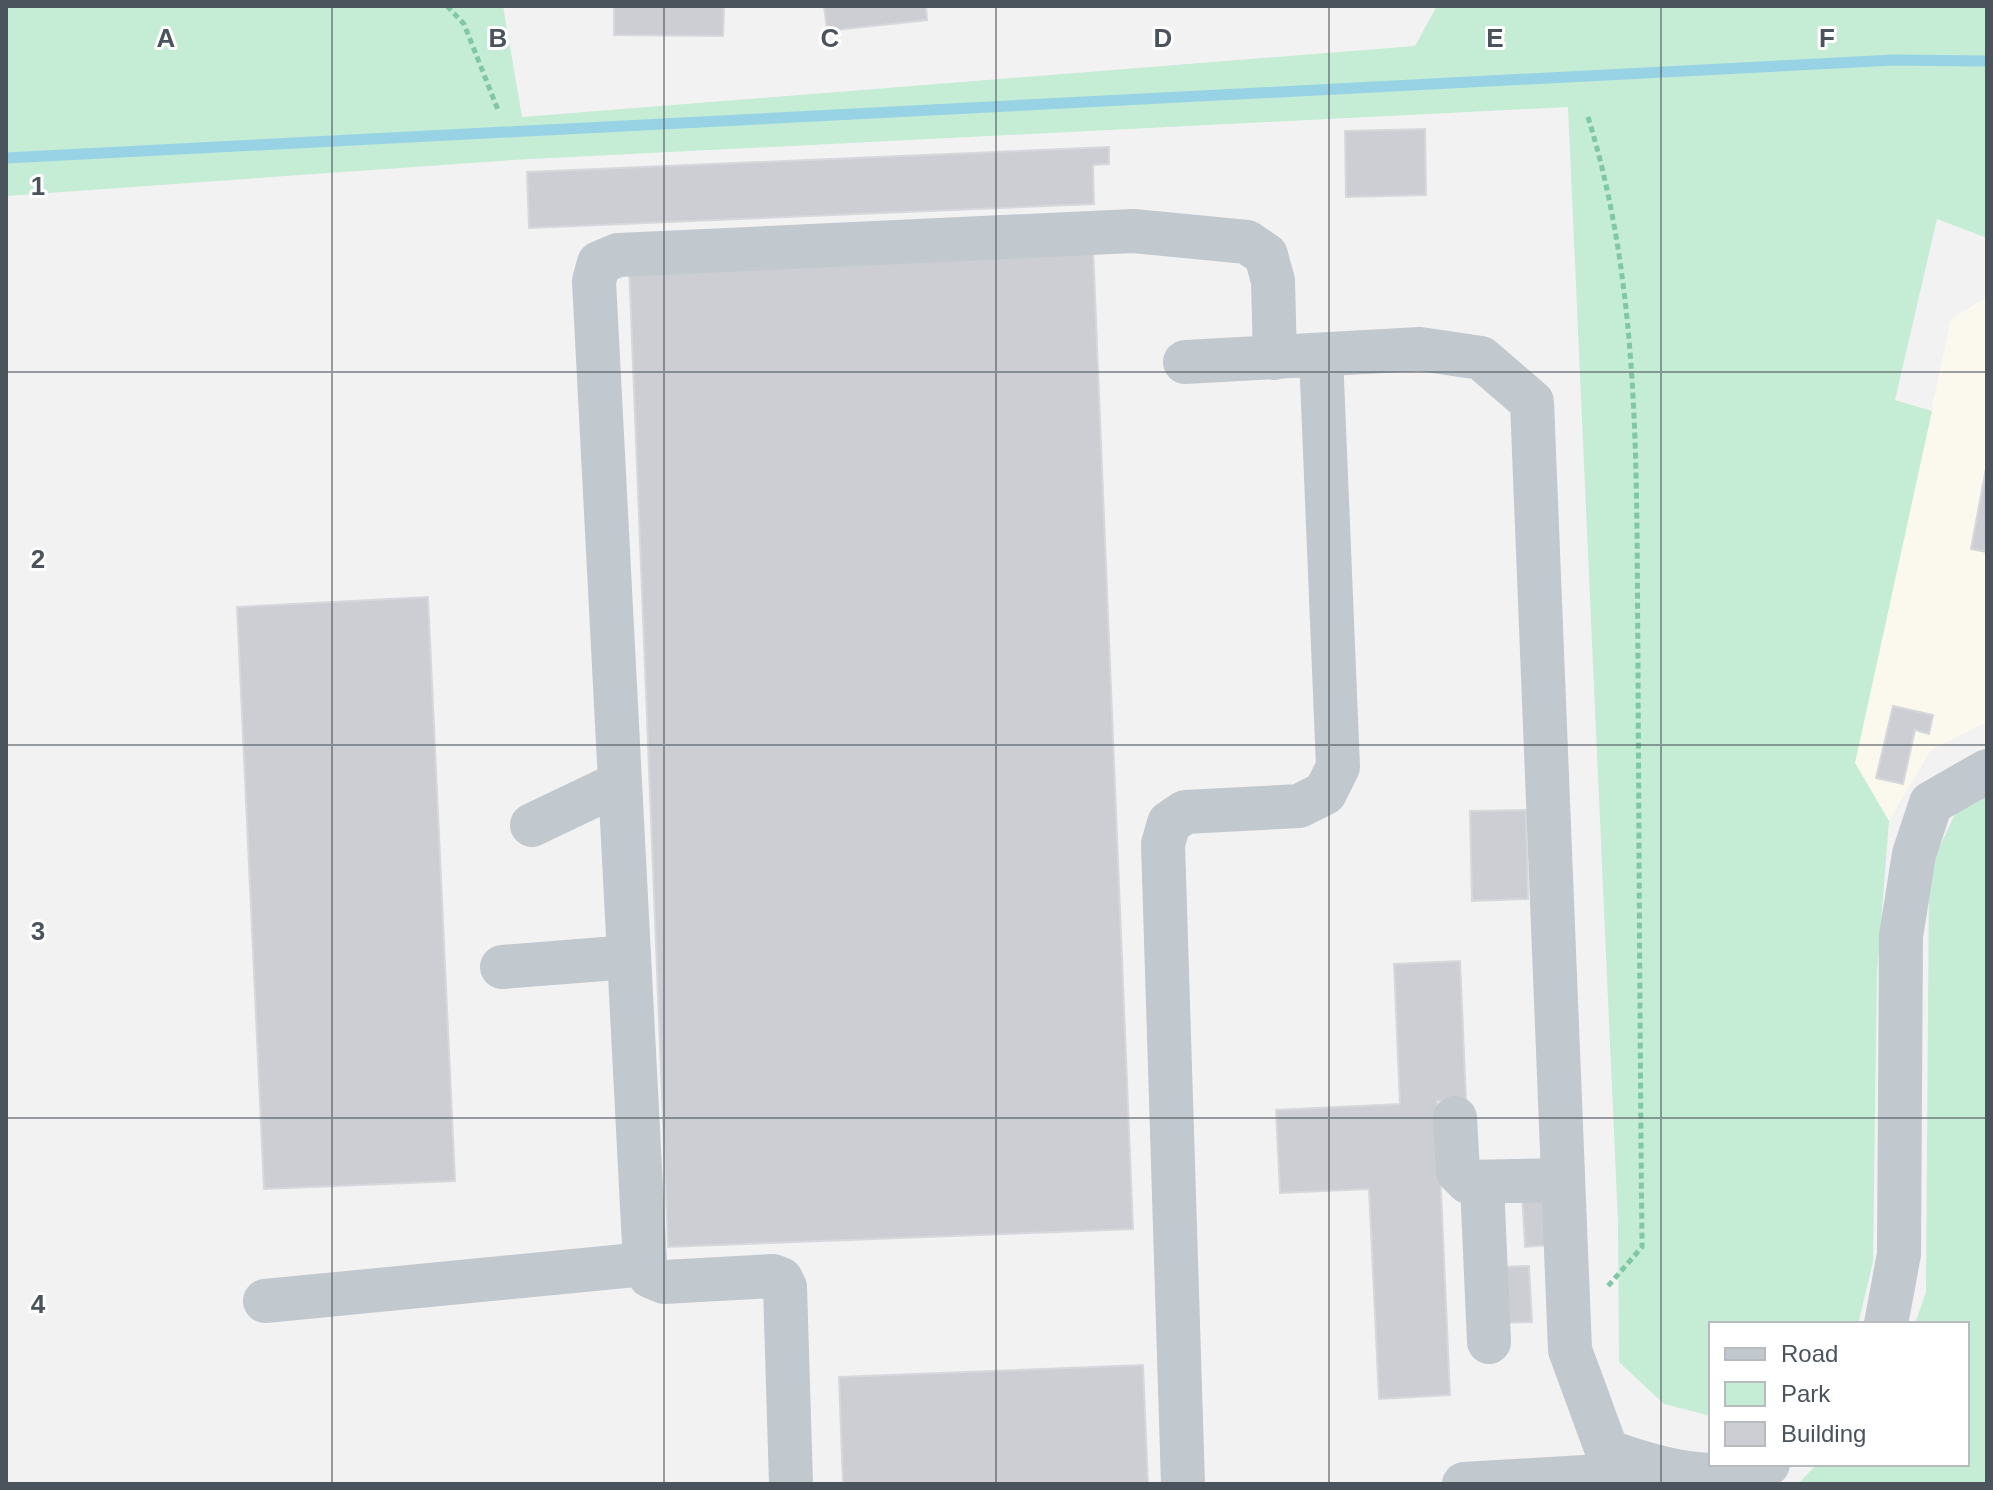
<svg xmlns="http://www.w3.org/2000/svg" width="1993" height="1490" font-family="Helvetica,sans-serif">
<rect width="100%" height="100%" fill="#f3f2f2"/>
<path fill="#fbf8ee" d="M1987,297V722L1931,750L1889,821L1855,764L1951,319Z"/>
<path fill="#c5ecd5" d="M6,6H503L522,117L1415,46L1437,6H1987V238L1937,219L1895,400L1932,411L1855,763L1889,821L1877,974L1873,1262L1858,1324H1711V1416L1664,1404L1619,1362L1618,1222L1568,107L512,160L6,196Z
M1987,790V1484H1798L1817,1464H1967V1324H1915L1926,1292L1929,870L1955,814Z"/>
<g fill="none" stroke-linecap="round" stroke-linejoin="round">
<path stroke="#97d3e4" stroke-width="11" d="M6,158L1894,60L1987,61"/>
</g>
<path fill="#ccced3" stroke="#d6d8dc" stroke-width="2" d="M614,6H724L723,36L614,35Z
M824,6H926L927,20L827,31Z
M1425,129L1426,195L1346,197L1345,131Z
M1109,147V164L1093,165L1094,204L529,228L527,172Z
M1093,247L1133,1229L668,1247L629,265Z
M1987,463V552L1971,549Z
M428,597L455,1181L264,1189L237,607Z
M1893,706L1933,715L1929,734L1915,730L1903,784L1876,778Z
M1526,810L1528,899L1472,901L1470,811Z
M1460,961L1466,1099L1437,1101L1450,1395L1379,1399L1369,1189L1280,1193L1276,1110L1400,1104L1394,964Z
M1547,1190L1550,1245L1525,1247L1522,1192Z
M1529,1266L1532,1322L1501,1323L1498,1267Z
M1143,1365L1148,1484H843L839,1377Z"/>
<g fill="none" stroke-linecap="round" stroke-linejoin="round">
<path stroke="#80c7a5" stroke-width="5" stroke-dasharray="6 4" stroke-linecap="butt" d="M447,6L464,24L498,110
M1588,117C1642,291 1636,482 1638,662C1639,857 1640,1052 1642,1247L1608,1286"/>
<path stroke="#c1c8ce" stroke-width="44" d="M1185,362L1420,349L1481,358L1532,402L1570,1350L1607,1451C1653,1468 1720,1488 1768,1464
M532,825L620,783
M502,967L629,957
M1455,1118L1458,1172L1468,1182L1563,1180
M1482,1184L1489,1342
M265,1301L645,1264
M1886,1324L1899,1254L1901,936L1914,854L1931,803L1987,771
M791,1484L785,1287L781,1279L773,1276L664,1282L650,1276L645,1264L594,281L599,263L618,255L1133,231L1247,242L1266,255L1273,281L1275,358
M1183,1484L1163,844L1169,823L1185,812L1299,806L1325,793L1338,767L1321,355
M1464,1484L1650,1473"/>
</g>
<path fill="none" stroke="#4b545d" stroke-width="2" stroke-opacity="0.55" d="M332,6V1484M664,6V1484M996,6V1484M1329,6V1484M1661,6V1484M6,372H1987M6,745H1987M6,1118H1987"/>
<g font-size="26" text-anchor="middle" font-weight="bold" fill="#4b545d" stroke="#fff" stroke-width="6" stroke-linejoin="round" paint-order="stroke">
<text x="166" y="47">A</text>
<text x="498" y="47">B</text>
<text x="830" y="47">C</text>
<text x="1163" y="47">D</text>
<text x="1495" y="47">E</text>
<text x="1827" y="47">F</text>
<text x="38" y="195">1</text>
<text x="38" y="568">2</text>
<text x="38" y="940">3</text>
<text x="38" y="1313">4</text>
</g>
<rect width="1993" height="1490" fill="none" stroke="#4b545d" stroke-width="16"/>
<rect x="1709" y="1322" width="260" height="144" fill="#ffffff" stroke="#b7bbbe" stroke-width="2"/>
<rect x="1725" y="1348" width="40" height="12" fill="#c1c8ce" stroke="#b7bbbe" stroke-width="2"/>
<text x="1781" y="1362" font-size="24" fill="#4b545d">Road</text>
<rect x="1725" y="1382" width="40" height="24" fill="#c5ecd5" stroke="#b7bbbe" stroke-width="2"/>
<text x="1781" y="1402" font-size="24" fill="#4b545d">Park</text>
<rect x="1725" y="1422" width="40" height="24" fill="#ccced3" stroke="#b7bbbe" stroke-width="2"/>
<text x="1781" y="1442" font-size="24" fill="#4b545d">Building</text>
</svg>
